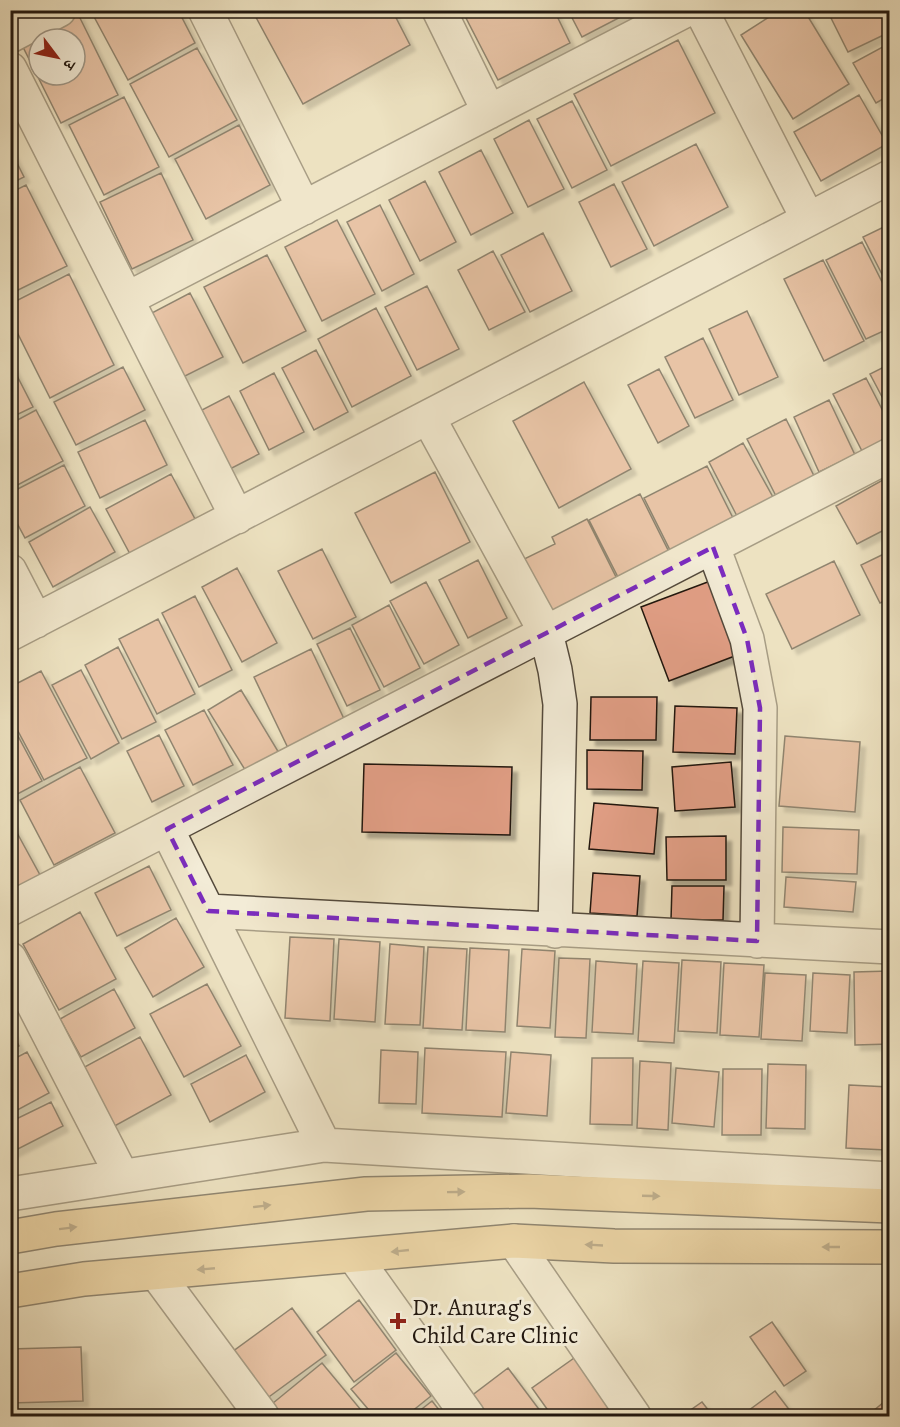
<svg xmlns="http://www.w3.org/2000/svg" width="900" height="1427" font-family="Alegreya,'Noto Serif Devanagari',serif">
<defs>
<filter id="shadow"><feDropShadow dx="5.5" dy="5.5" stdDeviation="1.5" flood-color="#0004"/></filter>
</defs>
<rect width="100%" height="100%" fill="#ede2c1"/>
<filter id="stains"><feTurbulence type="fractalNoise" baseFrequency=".00333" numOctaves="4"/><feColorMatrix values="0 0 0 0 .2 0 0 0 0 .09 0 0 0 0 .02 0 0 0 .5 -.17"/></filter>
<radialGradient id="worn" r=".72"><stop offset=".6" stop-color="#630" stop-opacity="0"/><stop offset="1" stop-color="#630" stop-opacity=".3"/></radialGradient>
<path fill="#e29f86" stroke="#21170f" stroke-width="1.5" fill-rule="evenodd" filter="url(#shadow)" d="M96,10H178L195,43L128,80L92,13Z
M252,10H392L410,45L303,104Z
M480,10H554L570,43L498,80L466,18Z
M568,10H634L582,37Z
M780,10H804L849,84L793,119L741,35Z
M827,10H890V32L848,52Z
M78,14L118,95L61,123L21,43ZM39,39H75V75H39Z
M678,40L715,113L611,166L574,94Z
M890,43V95L876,103L853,63Z
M197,48L237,120L169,157L130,84Z
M859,95L887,144L821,181L794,132Z
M124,97L159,167L104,195L69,125Z
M572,101L607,170L572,188L537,119Z
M890,103V118L883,106Z
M529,120L564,189L528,207L494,139Z
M239,125L270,185L206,219L175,159Z
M696,144L728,207L654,246L622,182Z
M10,149L24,177L10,184Z
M481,150L513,213L471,235L439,172Z
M161,173L193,240L132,269L100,202Z
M425,181L456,242L420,261L389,200Z
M614,184L647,249L611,267L579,202Z
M26,185L67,266L10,294V193Z
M380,205L414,274L382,291L347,222Z
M337,220L375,294L322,321L285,247Z
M890,224V290L863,237Z
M543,233L572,291L530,312L501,255Z
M862,242L890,298V328L866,339L826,260Z
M493,251L525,312L489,330L458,270Z
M267,255L306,331L243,363L204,287Z
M823,260L864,341L824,361L784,279Z
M69,274L114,365L50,398L10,318V304Z
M427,286L459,349L417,370L385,307Z
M190,293L223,357L181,378L148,315Z
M376,308L411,376L352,407L318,339Z
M747,311L778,377L739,395L709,329Z
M703,338L733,400L695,418L665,357Z
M316,350L348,412L314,430L282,368Z
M11,364L33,407L10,418V365Z
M890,364V412L870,374Z
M123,367L145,410L76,445L54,402Z
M659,369L689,426L658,443L628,385Z
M274,373L304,432L269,450L240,391Z
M866,378L890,425V437L862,451L833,394Z
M584,382L631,469L559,508L513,421Z
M229,396L259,454L228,470L198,412Z
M829,400L855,455L819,472L794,417Z
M36,410L63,461L10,489V424Z
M786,419L815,478L777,498L747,439Z
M145,420L167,465L100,498L78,452Z
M743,443L774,499L738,518L709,462Z
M64,465L85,506L25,538L10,510V493Z
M707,466L735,522L672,554L644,498Z
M435,472L470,542L391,583L355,513Z
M171,474L195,519L130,554L106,509Z
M890,476V527L857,544L836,506Z
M640,494L672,558L621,583L589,520Z
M90,507L115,552L53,587L29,542Z
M587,519L622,589L547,626L516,563L555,544L552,537Z
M322,549L356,617L313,639L278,571Z
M890,551V598L880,603L861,565Z
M478,560L507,618L468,638L439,580Z
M834,561L860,615L792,649L766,594Z
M237,568L277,643L242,662L202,587Z
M713,580L740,654L669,681L641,607Z
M426,582L459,645L424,664L390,601Z
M195,596L232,670L199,687L162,613Z
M389,605L420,668L384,687L352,625Z
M890,608V621L884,611Z
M158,619L195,694L157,714L119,639Z
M350,628L380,690L347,706L317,644Z
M118,647L156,722L122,739L85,665Z
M311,649L345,721L288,748L254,677Z
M81,670L119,743L91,759L52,685Z
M41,671L87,758L44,780L10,716V687Z
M241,690L279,753L247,773L208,710Z
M591,697H657L656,740H590Z
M675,706L737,708L735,754L673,752Z
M204,710L233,765L193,785L165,730Z
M10,721L42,781L10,798Z
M885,722H890V789H884Z
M159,735L184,786L152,802L127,751Z
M785,736L860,742L855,812L779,806Z
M587,750L643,751L642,790L587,789Z
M731,762L735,807L675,811L672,767Z
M364,764L512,767L510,835L362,832Z
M80,767L115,833L54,865L20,800Z
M594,803L658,808L654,854L589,849Z
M10,820L40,875L10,891Z
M783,827L859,830L857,874L782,872Z
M726,836V880H667L666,837Z
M149,866L171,910L117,936L95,893Z
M593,873L640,876L637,916L590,913Z
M786,877L856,882L853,912L784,907Z
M672,886H724L723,920H671Z
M80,912L116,979L59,1010L23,944Z
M176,918L204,967L153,997L125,948Z
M290,937L334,939L330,1021L285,1018Z
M339,939L380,942L375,1022L334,1019Z
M390,944L424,947L420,1025L385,1024Z
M428,947L467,949L462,1030L423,1028Z
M470,948L509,950L505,1032L466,1030Z
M522,949L555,951L550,1028L517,1026Z
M559,958L590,959L586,1038L555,1037Z
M682,960L721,962L717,1033L678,1031Z
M596,961L637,964L633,1034L592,1032Z
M643,961L679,963L674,1043L638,1041Z
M724,963L764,965L759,1037L720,1035Z
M890,971V1044L855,1045L854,972Z
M765,973L806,975L802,1041L761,1039Z
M813,973L850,975L847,1033L810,1031Z
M207,984L241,1046L184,1077L150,1014Z
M114,989L135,1028L81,1057L60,1019Z
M10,1029L19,1046L10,1050Z
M140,1037L171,1095L111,1128L79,1070Z
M425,1048L506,1052L502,1117L422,1113Z
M381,1050L418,1052L416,1104L379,1103Z
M27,1052L49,1093L10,1114V1061Z
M511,1052L551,1055L547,1116L506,1113Z
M246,1055L265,1092L210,1122L191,1084Z
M592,1058H633L632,1125L590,1124Z
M640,1061L671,1063L668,1130L637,1128Z
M768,1064L806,1065L805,1129L766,1128Z
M676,1068L719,1072L714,1127L672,1123Z
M723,1069H762L761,1135H722Z
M849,1085L889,1087L886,1150L846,1148Z
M51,1102L63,1126L10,1153V1122Z
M359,1300L396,1350L354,1382L317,1332Z
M292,1308L326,1355L266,1399L232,1352Z
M772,1322L806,1371L784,1386L750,1337Z
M81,1347L83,1401L10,1403V1349Z
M584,1351L621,1404L603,1416H552L532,1388Z
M396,1353L431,1396L406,1416H374L351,1389Z
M322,1363L361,1410L353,1416H274L267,1408Z
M508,1368L544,1416H472L462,1403Z
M775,1391L794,1416H741Z
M890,1397V1416H867Z
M432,1401L444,1416H413Z
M702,1402L713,1416H682Z"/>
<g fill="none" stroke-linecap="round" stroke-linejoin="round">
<g stroke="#544a3c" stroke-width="36">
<path id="minor" d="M205,10L304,208
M439,10L489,112
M701,10L808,219
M10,36L59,10
M10,69L237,517
M127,299L686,10
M428,417L546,633L555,670L560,704L555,931
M713,547L747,639L760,708L757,941
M10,571L36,621
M10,634L890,177
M167,829L324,1145
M10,909L890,455
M208,911L890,947
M10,959L122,1176
M10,1194L324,1145L890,1179
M514,1241L634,1416
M354,1256L468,1416
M157,1274L262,1416"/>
</g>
<g stroke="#21170f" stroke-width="36">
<path id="major" d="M10,1237L56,1229L366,1194L529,1191L890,1206
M10,1291L84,1279L514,1241L614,1246L890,1247"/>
</g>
<use href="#minor" stroke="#f3ecd7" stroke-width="33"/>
<use href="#major" stroke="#e6c180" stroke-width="33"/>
</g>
<defs><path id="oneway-solid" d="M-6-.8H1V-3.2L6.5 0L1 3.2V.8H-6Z" transform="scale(1.5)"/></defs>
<g fill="#846c48">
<use href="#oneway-solid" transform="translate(456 1192) rotate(-1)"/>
<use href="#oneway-solid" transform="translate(651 1196) rotate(2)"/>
<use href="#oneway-solid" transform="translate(262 1206) rotate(-7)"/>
<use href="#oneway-solid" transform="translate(68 1228) rotate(-7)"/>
<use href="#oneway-solid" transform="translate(594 1245) rotate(-177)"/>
<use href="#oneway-solid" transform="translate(831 1247) rotate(-180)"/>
<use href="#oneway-solid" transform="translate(400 1251) rotate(174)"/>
<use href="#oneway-solid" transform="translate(206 1269) rotate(175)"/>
</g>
<path d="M0 0H900V1427H0ZM713,547L747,639L760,708L757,941L208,911L167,829Z" fill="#ede2c1" fill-opacity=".55" fill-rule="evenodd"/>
<path fill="none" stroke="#7b2cbf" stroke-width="4.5" stroke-dasharray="12 8" stroke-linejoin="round" d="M713,547L747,639L760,708L757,941L208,911L167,829Z"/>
<path fill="#8f2418" stroke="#f3ecd7" stroke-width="2" d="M395 1312h6v6h6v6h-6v6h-6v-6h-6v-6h6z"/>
<g text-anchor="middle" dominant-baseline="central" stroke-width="6" stroke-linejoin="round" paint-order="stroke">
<g font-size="24" fill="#21170f" stroke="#f3ecd7" text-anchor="start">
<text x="412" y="1307">Dr. Anurag's<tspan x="412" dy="28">Child Care Clinic</tspan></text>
</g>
</g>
<rect width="900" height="1427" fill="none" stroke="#ede2c1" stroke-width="36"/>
<rect x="12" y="12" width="876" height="1403" fill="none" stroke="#21170f" stroke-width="3"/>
<rect x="18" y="18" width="864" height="1391" fill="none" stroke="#21170f" stroke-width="1.5"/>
<g transform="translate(57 57) rotate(122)"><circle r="28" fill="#f3ecd7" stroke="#9f9787" stroke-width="1.5"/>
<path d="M0-4.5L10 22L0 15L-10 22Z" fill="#8f2418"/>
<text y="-9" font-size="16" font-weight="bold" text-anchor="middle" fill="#21170f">उ</text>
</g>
<rect width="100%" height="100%" filter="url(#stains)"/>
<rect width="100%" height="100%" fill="url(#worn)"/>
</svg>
